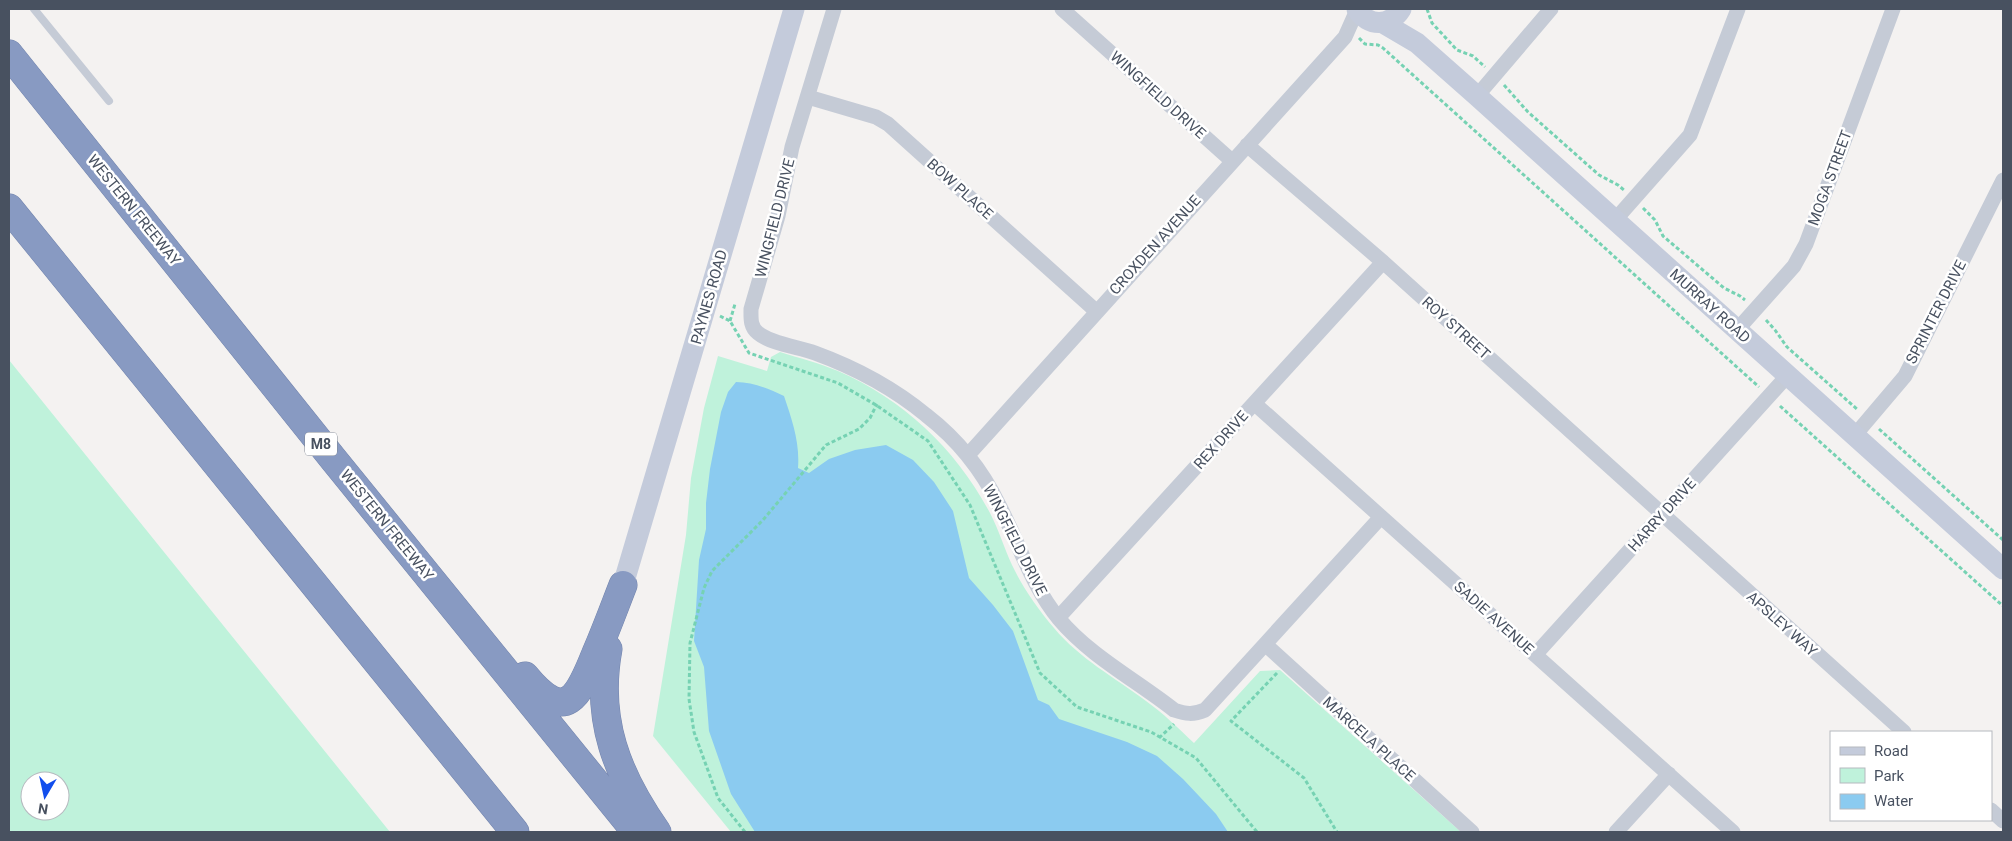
<svg xmlns="http://www.w3.org/2000/svg" width="2012" height="841" font-family="Roboto,sans-serif">
<rect width="100%" height="100%" fill="#f4f2f1"/>
<path fill="#bff2db" fill-rule="evenodd" d="M780,352C799,358 819,363 838,371C904,400 956,449 990,513C999,530 1004,548 1012,565C1023,588 1038,609 1054,628C1080,659 1114,677 1146,701C1163,713 1178,728 1194,743L1260,671L1280,670L1461,832H731L653,736L686,535L691,478L704,408L718,356L767,371L771,357Z
M9,360L390,832H9ZM30,781H60V811H30Z"/>
<path fill="#8bcbf0" d="M736,382C753,382 769,389 784,396C792,420 800,442 798,468L809,473L829,459L855,450L886,445L913,460L934,482L953,511L969,578L993,605L1013,631L1038,700L1049,705L1059,719L1127,742L1157,756L1183,779L1216,814L1228,832H755L731,794L709,731L704,667L694,641L699,560L706,529V503L710,469L721,412L728,392Z"/>
<g fill="none" stroke-linecap="round" stroke-linejoin="round">
<g stroke="#7385ad" stroke-width="29">
<path id="highway" d="M9,54L334,460L636,832
M9,208L515,832
M608,649C595,720 617,775 657,832
M525,676C566,726 579,696 596,653C606,630 614,608 623,585"/>
</g>
<path stroke="#76d2b3" stroke-width="3" stroke-dasharray="4 2.5" stroke-linecap="butt" d="M1427,9L1432,23L1457,50L1473,56L1485,67
M1359,38L1365,44L1378,45L1383,48L1759,387
M1504,85L1528,112L1599,175L1618,185L1624,190
M1643,208L1655,220L1663,236L1724,288L1740,296L1745,300
M720,316L730,321L749,353L838,383L876,405L928,441L970,505L1040,673L1077,707L1151,732L1196,758L1257,832
M1766,320L1775,330L1787,347L1858,410
M730,321L735,304
M1780,406L2003,606
M1879,429L2003,540
M1277,673L1231,721L1304,778L1337,832
M1159,738L1174,724
M745,832L718,798L694,732L689,699L690,643L704,588L712,571L763,520L826,445L859,429L870,418L877,404"/>
<path stroke="#c5cbd6" stroke-width="8" d="M34,9L109,101"/>
<path stroke="#c5cbd6" stroke-width="15" d="M834,9L792,147L778,216L751,309C751,318 750,327 758,333C771,344 799,347 815,353C856,368 892,387 926,415C957,439 982,470 999,505C1019,543 1031,585 1059,619C1090,656 1136,680 1174,710C1186,714 1193,715 1205,710L1381,517
M1062,9L1232,161
M1477,96L1551,9
M808,97L876,117L888,124L1096,311
M1247,145L1383,262L1904,732
M1615,220L1690,135L1738,9
M1737,330L1794,266L1806,244L1893,9
M1255,404L1733,832
M1855,435L1905,376L2003,180
M968,455L1345,37L1357,10
M1058,618L1383,262
M1266,645L1472,832
M1535,655L1788,375
M1991,810L2003,821
M1616,832L1669,774"/>
<path stroke="#c4cbdb" stroke-width="21" d="M1357,9C1368,27 1390,27 1401,9
M1383,23L1417,43L1477,96L2003,569
M623,585L794,9"/>
<use href="#highway" stroke="#889ac2" stroke-width="28"/>
</g>
<g text-anchor="middle" dominant-baseline="central" stroke-width="5" stroke-linejoin="round" paint-order="stroke">
<rect fill="#fff" stroke="#7f8590" stroke-width="1" x="305" y="432.5" width="32" height="23" rx="4"/>
<g font-size="14" font-weight="bold" fill="#485160">
<text x="321" y="444">M8</text>
</g>
<g font-size="15" fill="#485160" stroke="#fff">
<text transform="translate(1158 95) rotate(42)">WINGFIELD DRIVE</text>
<text transform="translate(1830 178) rotate(-70)">MOGA STREET</text>
<text transform="translate(960 189) rotate(42)">BOW PLACE</text>
<text transform="translate(134 210) rotate(51)">WESTERN FREEWAY</text>
<text transform="translate(775 218) rotate(-76)">WINGFIELD DRIVE</text>
<text transform="translate(1155 245) rotate(-48)">CROXDEN AVENUE</text>
<text transform="translate(709 297) rotate(-74)">PAYNES ROAD</text>
<text transform="translate(1710 306) rotate(42)">MURRAY ROAD</text>
<text transform="translate(1936 312) rotate(-63)">SPRINTER DRIVE</text>
<text transform="translate(1456 328) rotate(42)">ROY STREET</text>
<text transform="translate(1221 440) rotate(-48)">REX DRIVE</text>
<text transform="translate(1662 515) rotate(-48)">HARRY DRIVE</text>
<text transform="translate(387 525) rotate(51)">WESTERN FREEWAY</text>
<text transform="translate(1015 540) rotate(63)">WINGFIELD DRIVE</text>
<text transform="translate(1494 618) rotate(42)">SADIE AVENUE</text>
<text transform="translate(1782 624) rotate(42)">APSLEY WAY</text>
<text transform="translate(1369 739) rotate(42)">MARCELA PLACE</text>
</g>
</g>
<rect width="2012" height="841" fill="none" stroke="#485160" stroke-width="20"/>
<rect x="1830" y="731" width="162" height="90" fill="#ffffff" stroke="#b6b9bf"/>
<rect x="1840" y="747" width="25" height="8" fill="#c4cbdb" stroke="#b6b9bf"/>
<text x="1874" y="756" font-size="15" fill="#485160">Road</text>
<rect x="1840" y="768" width="25" height="15" fill="#bff2db" stroke="#b6b9bf"/>
<text x="1874" y="781" font-size="15" fill="#485160">Park</text>
<rect x="1840" y="794" width="25" height="15" fill="#8bcbf0" stroke="#b6b9bf"/>
<text x="1874" y="806" font-size="15" fill="#485160">Water</text>
<g transform="translate(45 796) rotate(189)"><circle r="24" fill="#ffffff" stroke="#b6b9bf"/>
<path d="M0-4L9 19L0 12L-9 19Z" fill="#124eed"/>
<text y="-8" font-size="14" font-weight="bold" text-anchor="middle" fill="#485160">N</text>
</g>
</svg>
